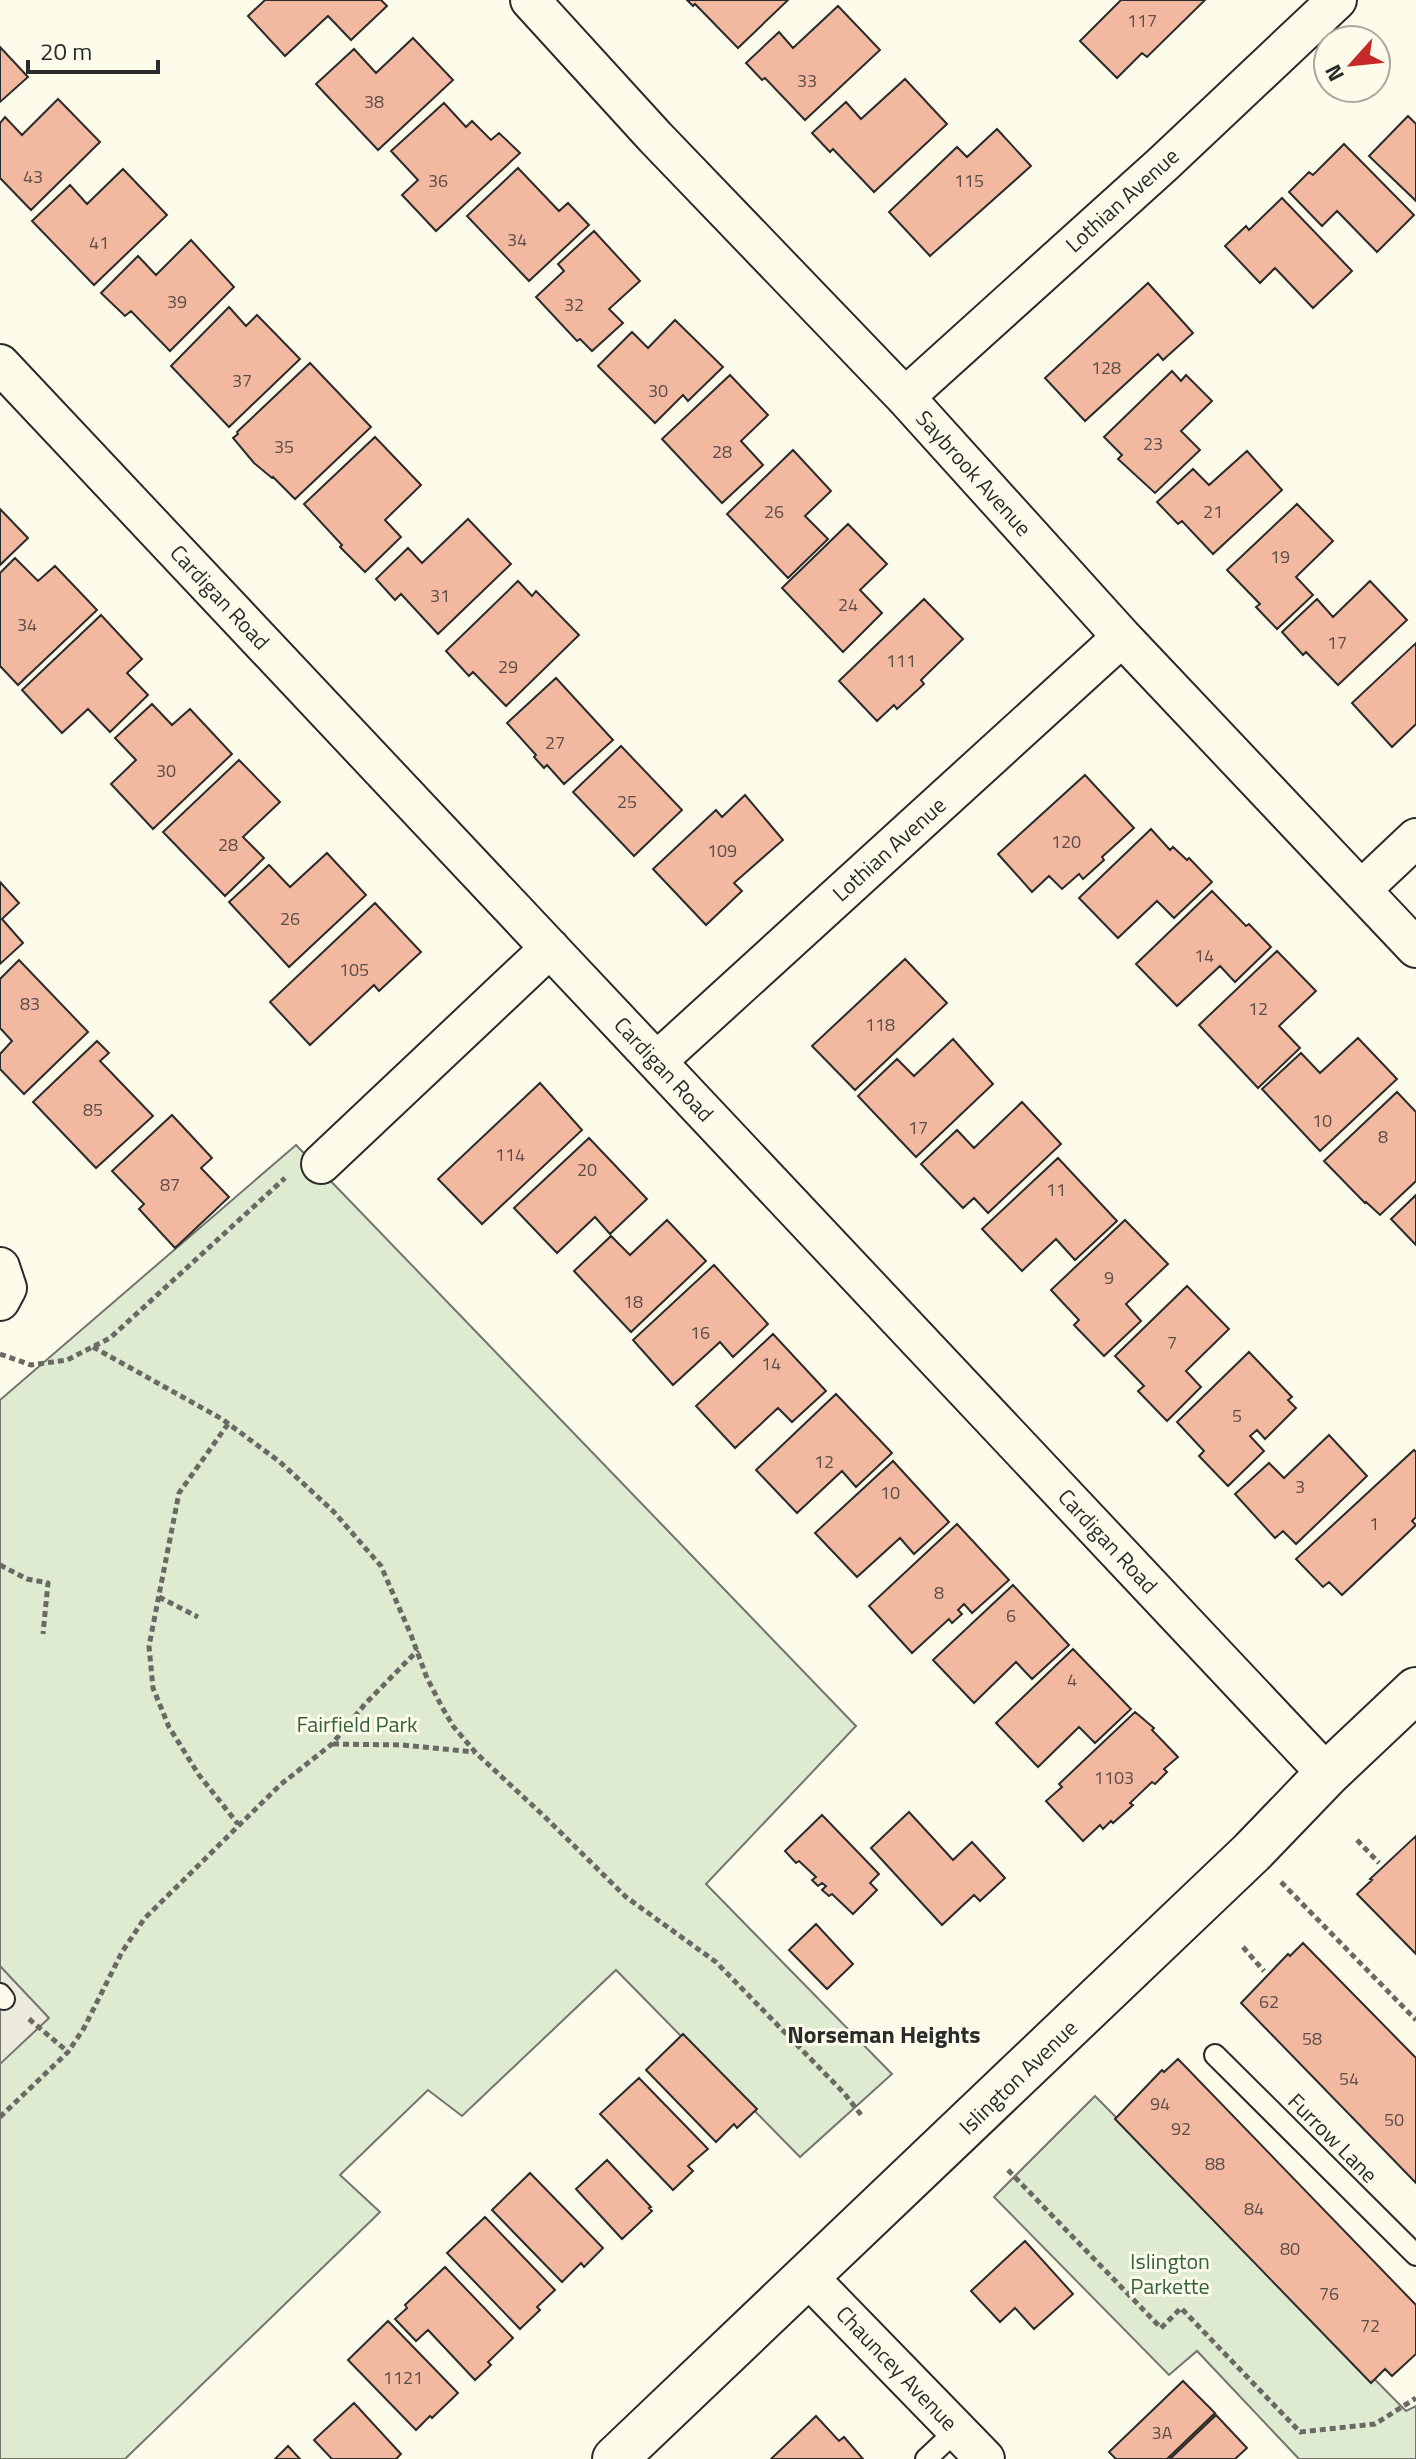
<svg xmlns="http://www.w3.org/2000/svg" width="1416" height="2459" font-family="'Titillium Web',sans-serif">
<rect width="100%" height="100%" fill="#fdfbea"/>
<path fill="#deebd1" stroke="#74746e" stroke-width="2" d="M296,1145L856,1726L706,1884L892,2074L800,2157L616,1970L462,2116L428,2090L340,2175L380,2212L125,2459H0V1400Z
M1095,2096L1406,2411L1416,2406V2459H1299L1197,2351L1169,2375L994,2197Z"/>
<path fill="#eceadb" stroke="#74746e" stroke-width="2" d="M0,1966L49,2018L0,2064Z"/>
<path fill="#f2b8a0" stroke="#2b2b2b" stroke-width="2" d="M265,0H381L387,6L351,40L328,16L285,56L248,16Z
M687,0H788L738,48L695,4L693,6Z
M1121,0H1205L1147,57L1142,53L1117,78L1080,41Z
M838,6L880,50L805,120L765,78L762,80L746,63L779,32L793,48Z
M413,38L453,80L378,150L316,84L354,49L376,73Z
M0,47L28,77L0,102Z
M905,79L947,124L874,192L833,149L830,152L812,133L846,102L861,119Z
M58,99L100,142L31,210L0,178V123L5,117L22,135Z
M444,103L466,127L472,121L491,140L499,133L520,153L436,231L402,195L418,180L391,151Z
M1408,116L1416,124V201L1369,156Z
M997,129L1031,166L930,256L889,212L957,147L967,157Z
M1344,144L1414,215L1377,252L1337,211L1322,226L1289,192L1309,172L1313,175Z
M518,168L559,211L568,203L589,225L529,281L467,216Z
M123,169L167,215L94,285L32,221L70,185L87,204Z
M1282,198L1352,271L1313,308L1275,268L1260,283L1225,246L1246,226L1249,230Z
M594,231L640,281L609,309L623,323L592,351L580,339L577,341L536,297L564,271L558,264Z
M191,240L234,287L170,351L131,311L125,316L101,293L138,256L156,275Z
M1148,283L1193,333L1163,360L1158,354L1085,421L1045,378Z
M229,307L246,326L257,315L300,359L229,427L171,366Z
M675,320L723,367L688,401L683,395L655,423L598,366L632,332L648,348Z
M310,363L371,427L295,499L273,477L272,478L254,463L233,438L238,434L237,432Z
M1172,371L1181,381L1186,375L1212,401L1181,431L1200,450L1155,493L1118,459L1122,455L1104,437Z
M730,375L768,415L741,441L763,465L722,503L662,439Z
M375,437L421,485L385,520L401,537L365,572L340,547L342,545L304,504Z
M793,450L831,491L805,516L828,539L788,578L727,514Z
M1247,451L1282,490L1213,554L1182,521L1178,524L1157,502L1193,469L1209,485Z
M1297,504L1333,541L1296,577L1313,595L1277,629L1256,607L1260,604L1227,570Z
M0,509L28,538L0,565Z
M468,519L511,564L438,634L401,594L395,600L376,579L408,548L422,563Z
M848,524L887,564L860,590L882,613L843,652L782,588Z
M15,558L38,581L55,566L97,610L18,685L0,666V573Z
M518,581L532,596L536,591L579,635L506,706L473,672L469,676L446,651Z
M1370,581L1407,620L1338,685L1306,652L1303,655L1282,632L1317,599L1333,617Z
M924,599L963,639L921,680L924,684L897,709L894,705L877,721L839,681Z
M101,615L142,659L127,673L148,695L110,732L88,709L62,733L22,690Z
M1416,643V724L1392,747L1352,703Z
M556,678L613,740L564,784L547,765L544,768L534,757L536,755L507,723Z
M152,704L172,725L190,709L232,754L153,829L111,784L136,760L115,738Z
M621,746L682,810L634,856L573,792Z
M239,760L280,802L243,837L264,858L225,896L163,832Z
M1085,775L1134,828L1102,857L1104,860L1083,879L1079,874L1062,889L1049,876L1032,892L998,854Z
M745,795L783,840L734,883L742,891L706,925L653,869L716,810L722,817Z
M1151,829L1170,850L1173,847L1187,860L1189,858L1212,882L1174,918L1157,901L1118,938L1079,898Z
M327,853L366,895L289,967L229,902L269,865L290,887Z
M0,882L19,903L2,919L23,943L0,964Z
M1212,891L1246,926L1249,924L1271,947L1235,982L1220,966L1177,1006L1136,964Z
M375,903L421,952L379,991L374,985L310,1045L270,1002Z
M1277,951L1316,991L1279,1026L1300,1048L1258,1088L1199,1025Z
M905,959L947,1003L855,1090L812,1046Z
M19,960L88,1032L24,1094L0,1069V1054L12,1041L0,1028V979Z
M1358,1038L1397,1079L1320,1151L1262,1089L1301,1053L1320,1073Z
M953,1039L993,1084L916,1157L858,1096L897,1059L914,1076Z
M97,1041L109,1053L100,1061L153,1116L96,1168L33,1102Z
M540,1083L582,1130L482,1224L438,1179Z
M1397,1092L1416,1112V1181L1380,1215L1366,1202L1365,1203L1324,1161Z
M1022,1102L1061,1144L988,1213L974,1198L963,1208L921,1164L957,1130L974,1148Z
M172,1115L212,1158L201,1168L229,1197L175,1248L139,1209L144,1204L112,1171Z
M589,1138L647,1199L610,1234L595,1217L557,1253L514,1208Z
M1058,1158L1117,1221L1075,1260L1056,1239L1022,1271L982,1229Z
M1416,1195V1245L1391,1219Z
M667,1220L706,1261L631,1332L574,1271L611,1236L630,1255Z
M1125,1220L1168,1264L1126,1304L1141,1321L1104,1356L1074,1325L1079,1320L1051,1290Z
M714,1265L768,1324L733,1357L720,1342L673,1385L633,1340Z
M1187,1286L1229,1329L1186,1371L1201,1387L1167,1421L1138,1391L1144,1386L1115,1356Z
M773,1334L826,1391L792,1422L778,1408L735,1448L696,1406Z
M1249,1352L1292,1397L1288,1400L1296,1408L1265,1439L1257,1430L1250,1436L1264,1451L1228,1486L1199,1456L1204,1451L1177,1422Z
M836,1394L892,1453L856,1487L842,1471L797,1513L756,1470Z
M1329,1435L1367,1476L1296,1544L1283,1531L1275,1538L1235,1494L1269,1463L1284,1478Z
M1414,1450L1416,1452V1517L1412,1521L1416,1525L1342,1595L1329,1582L1323,1587L1296,1559Z
M893,1461L949,1522L914,1554L900,1538L857,1577L815,1533Z
M957,1524L1009,1580L972,1613L964,1604L958,1610L962,1614L952,1623L949,1619L912,1653L869,1606Z
M1013,1585L1069,1645L1032,1679L1016,1662L974,1703L933,1660Z
M1073,1649L1131,1709L1095,1743L1079,1727L1038,1767L996,1723Z
M1135,1712L1154,1728L1152,1730L1178,1757L1164,1769L1167,1772L1155,1784L1152,1782L1130,1803L1133,1805L1113,1823L1111,1821L1103,1829L1100,1825L1083,1841L1046,1801L1062,1787L1059,1784Z
M909,1812L953,1860L972,1842L1005,1878L980,1901L974,1895L942,1925L871,1848Z
M822,1815L879,1874L870,1883L877,1890L853,1914L832,1894L829,1896L822,1890L826,1886L822,1883L818,1886L812,1880L816,1877L799,1861L796,1863L785,1851Z
M1416,1836V1954L1357,1894L1372,1880L1370,1879Z
M816,1924L853,1964L827,1989L789,1950Z
M1303,1943L1416,2058V2183L1241,2003L1288,1954L1290,1956Z
M683,2034L757,2109L737,2128L734,2124L716,2142L646,2070Z
M1178,2059L1416,2305V2354L1392,2376L1385,2369L1371,2383L1115,2119L1162,2070L1164,2072Z
M639,2078L708,2149L688,2166L693,2171L673,2190L600,2114Z
M607,2160L651,2207L649,2208L652,2211L622,2239L576,2189Z
M530,2173L603,2248L584,2267L581,2263L562,2282L492,2210Z
M485,2217L555,2290L537,2307L540,2310L520,2329L447,2253Z
M1025,2241L1073,2294L1034,2329L1015,2308L1000,2322L971,2291Z
M445,2267L513,2338L488,2362L491,2365L475,2380L428,2330L416,2341L395,2319L407,2308L405,2305Z
M388,2321L458,2393L432,2418L430,2416L416,2430L348,2360Z
M1183,2381L1215,2413L1167,2459H1116L1109,2452Z
M354,2403L401,2454L396,2459H332L314,2440Z
M1216,2415L1247,2448L1235,2459H1170Z
M816,2416L839,2441L844,2437L863,2459H771Z
M288,2446L300,2459H275Z"/>
<g fill="none" stroke-linecap="round" stroke-linejoin="round">
<g stroke="#2b2b2b" stroke-width="24">
<path id="service" d="M0,1994L4,1999
M1215,2055L1416,2255
M926,2459L957,2430"/>
</g>
<g stroke="#2b2b2b" stroke-width="42">
<path id="minor" d="M530,0L655,137L905,397L1122,637L1416,948
M0,364L1327,1774
M905,397L1163,164L1337,0
M1361,890L1416,838
M657,1061L1122,637
M321,1164L550,948
M0,1267L7,1288L0,1301
M808,2277L985,2459"/>
</g>
<g stroke="#2b2b2b" stroke-width="48">
<path id="secondary" d="M615,2459L1252,1852L1327,1774L1416,1690"/>
</g>
<path stroke="#6a6964" stroke-width="5" stroke-dasharray="6 4" stroke-linecap="butt" d="M93,1347L222,1419L280,1462L333,1511L381,1566L411,1635L427,1678L442,1707L453,1726L476,1753L545,1817L626,1897L716,1962L844,2093L862,2116
M0,1354L31,1365L67,1360L110,1338L285,1178
M228,1424L179,1493L149,1646L153,1688L169,1727L199,1775L238,1824
M0,1565L27,1579L48,1583L43,1634
M159,1597L198,1617
M333,1744L402,1745L475,1752
M1357,1840L1379,1863
M1281,1882L1416,2020
M1243,1947L1264,1971
M29,2019L68,2052
M0,2117L68,2052L84,2028L122,1952L144,1919L280,1785L332,1744L365,1704L418,1650
M1008,2170L1161,2328L1181,2308L1300,2432L1375,2424L1416,2398"/>
<use href="#service" stroke="#fdfbea" stroke-width="20"/>
<use href="#minor" stroke="#fdfbea" stroke-width="38"/>
<use href="#secondary" stroke="#fdfbea" stroke-width="44"/>
</g>
<g text-anchor="middle" dominant-baseline="central" stroke-width="6" stroke-linejoin="round" paint-order="stroke">
<g font-size="18" fill="#5d4e48">
<text x="1142" y="20">117</text>
<text x="807" y="80">33</text>
<text x="374" y="101">38</text>
<text x="33" y="176">43</text>
<text x="438" y="180">36</text>
<text x="969" y="180">115</text>
<text x="517" y="239">34</text>
<text x="99" y="242">41</text>
<text x="177" y="301">39</text>
<text x="574" y="304">32</text>
<text x="1106" y="367">128</text>
<text x="242" y="380">37</text>
<text x="658" y="390">30</text>
<text x="1153" y="443">23</text>
<text x="284" y="446">35</text>
<text x="722" y="451">28</text>
<text x="774" y="511">26</text>
<text x="1213" y="511">21</text>
<text x="1280" y="556">19</text>
<text x="440" y="595">31</text>
<text x="848" y="604">24</text>
<text x="27" y="624">34</text>
<text x="1337" y="642">17</text>
<text x="901" y="660">111</text>
<text x="508" y="666">29</text>
<text x="555" y="742">27</text>
<text x="166" y="770">30</text>
<text x="627" y="801">25</text>
<text x="1066" y="841">120</text>
<text x="228" y="844">28</text>
<text x="722" y="850">109</text>
<text x="290" y="918">26</text>
<text x="1204" y="955">14</text>
<text x="354" y="969">105</text>
<text x="30" y="1003">83</text>
<text x="1258" y="1008">12</text>
<text x="880" y="1024">118</text>
<text x="93" y="1109">85</text>
<text x="1322" y="1120">10</text>
<text x="918" y="1127">17</text>
<text x="1383" y="1136">8</text>
<text x="510" y="1154">114</text>
<text x="587" y="1169">20</text>
<text x="170" y="1184">87</text>
<text x="1056" y="1189">11</text>
<text x="1109" y="1277">9</text>
<text x="633" y="1301">18</text>
<text x="700" y="1332">16</text>
<text x="1172" y="1342">7</text>
<text x="771" y="1363">14</text>
<text x="1237" y="1415">5</text>
<text x="824" y="1461">12</text>
<text x="1300" y="1486">3</text>
<text x="890" y="1492">10</text>
<text x="1374" y="1523">1</text>
<text x="939" y="1592">8</text>
<text x="1011" y="1615">6</text>
<text x="1072" y="1679">4</text>
<text x="1114" y="1777">1103</text>
<text x="1269" y="2001">62</text>
<text x="1312" y="2038">58</text>
<text x="1349" y="2078">54</text>
<text x="1160" y="2103">94</text>
<text x="1394" y="2119">50</text>
<text x="1181" y="2128">92</text>
<text x="1215" y="2163">88</text>
<text x="1254" y="2208">84</text>
<text x="1290" y="2248">80</text>
<text x="1329" y="2293">76</text>
<text x="1370" y="2325">72</text>
<text x="403" y="2377">1121</text>
<text x="1162" y="2432">3A</text>
</g>
<g font-size="22" fill="#2b2b2b" stroke="#fdfbea">
<text transform="translate(1122 200) rotate(-42)">Lothian Avenue</text>
<text transform="translate(974 473) rotate(48)">Saybrook Avenue</text>
<text transform="translate(220 597) rotate(47)">Cardigan Road</text>
<text transform="translate(889 849) rotate(-42)">Lothian Avenue</text>
<text transform="translate(664 1069) rotate(47)">Cardigan Road</text>
<text transform="translate(1108 1541) rotate(47)">Cardigan Road</text>
<text transform="translate(1018 2077) rotate(-44)">Islington Avenue</text>
<text transform="translate(1333 2138) rotate(45)">Furrow Lane</text>
<text transform="translate(897 2368) rotate(46)">Chauncey Avenue</text>
</g>
<g font-size="22" fill="#34623c" stroke="#fdfbea">
<text x="357" y="1724">Fairfield Park</text>
<text x="1170" y="2261">Islington<tspan x="1170" dy="25">Parkette</tspan></text>
</g>
<g font-size="24" font-weight="bold" fill="#2b2b2b" stroke="#fdfbea">
<text x="884" y="2034">Norseman Heights</text>
</g>
</g>
<g transform="translate(1352 64) rotate(243)"><circle r="38" fill="#fdfbea" stroke="#a9a89e" stroke-width="2"/>
<path d="M0-6L14 30L0 20L-14 30Z" fill="#c62828"/>
<text y="-12" font-size="22" font-weight="bold" text-anchor="middle" fill="#2b2b2b">N</text>
</g>
<path d="M28 60v12h130v-12" fill="none" stroke="#2b2b2b" stroke-width="4"/>
<text x="40" y="60" font-size="24" fill="#2b2b2b" stroke="#fdfbea" stroke-width="6" paint-order="stroke">20 m</text>
</svg>
